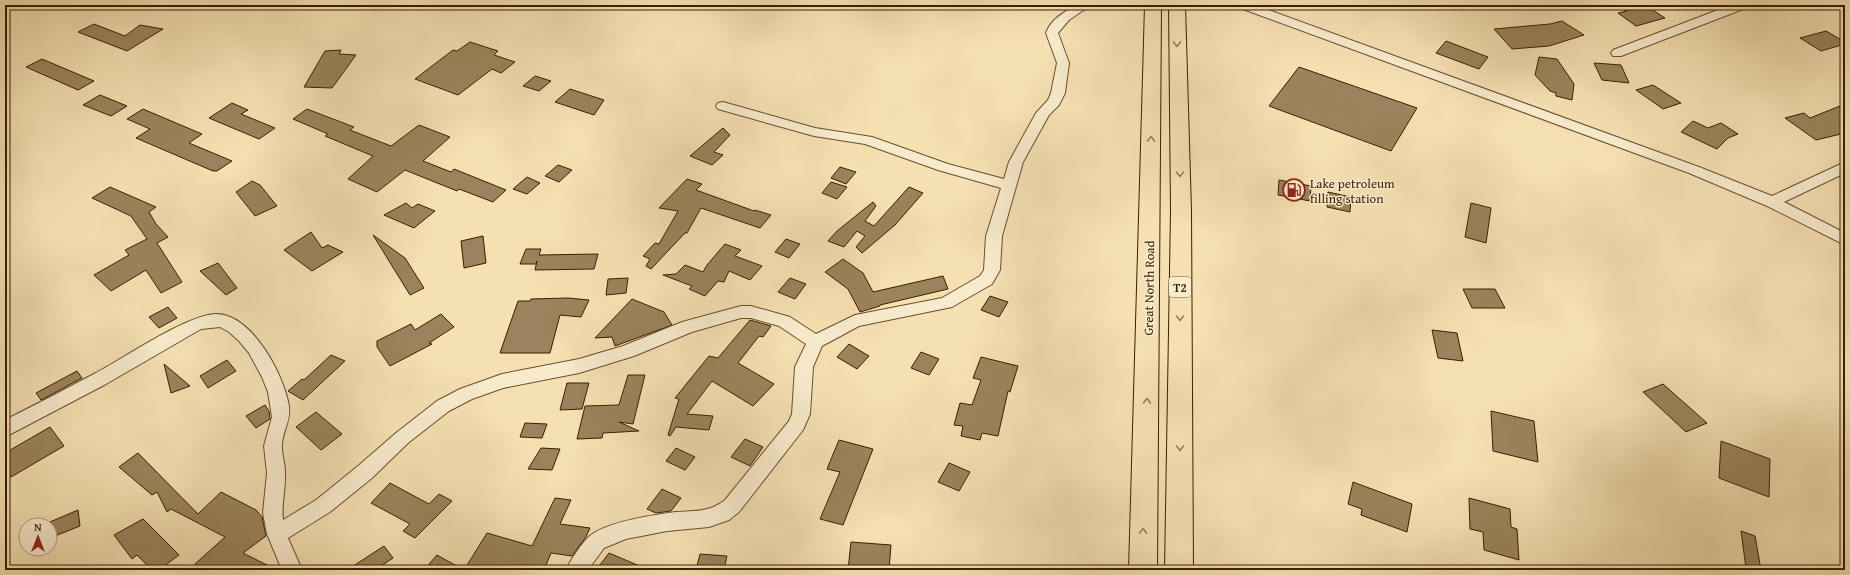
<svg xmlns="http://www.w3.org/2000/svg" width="1850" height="575" font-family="'Gentium Book Plus',serif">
<rect width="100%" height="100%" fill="#f5e0b2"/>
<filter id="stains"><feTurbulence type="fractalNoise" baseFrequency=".005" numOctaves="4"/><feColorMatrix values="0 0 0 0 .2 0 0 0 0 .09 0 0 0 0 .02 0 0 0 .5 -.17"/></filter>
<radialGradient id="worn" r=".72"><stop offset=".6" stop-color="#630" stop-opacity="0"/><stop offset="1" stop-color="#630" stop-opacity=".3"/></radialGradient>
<path fill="#9b835d" stroke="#3a1e01" d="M1639,5H1645L1665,18L1636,26L1618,13L1627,11L1623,9Z
M1562,21L1584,35L1549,46L1512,49L1494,29L1550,24Z
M94,24L125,36L140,25L163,29L127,51L78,32Z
M1826,31L1845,42V44L1821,51L1800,38Z
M1446,41L1488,57L1479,69L1436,53Z
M470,42L498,51L494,55L515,62L501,73L492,69L458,95L415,79L453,50L457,51Z
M341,50L339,54L356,55L332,88L304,87L325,51Z
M1539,57L1557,59L1574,84L1572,100L1556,96V93L1550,91L1535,75Z
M42,59L94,81L78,90L26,67Z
M1594,63L1621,65L1629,83L1602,80Z
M1299,67L1417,108L1391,151L1269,106Z
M535,76L551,81L539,91L523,86Z
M1653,85L1681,103L1663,109L1636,90Z
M570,89L604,100L594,115L555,102Z
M100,95L127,106L111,116L83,105Z
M232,103L248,110L241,114L275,128L259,139L209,118Z
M1845,104V133L1816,140L1785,118L1804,113L1810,118Z
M143,109L202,134L189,143L232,161L217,171H213L136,138L150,129L127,119Z
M307,109L354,127L350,130L391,146L419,125L450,137L423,161L451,172L454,169L506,190L493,202L459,189L457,191L405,170L377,192L348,179L373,156L325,136L328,134L293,119Z
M1693,121L1708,128L1721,123L1738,134L1728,138L1717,149L1681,132Z
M723,128L730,135L714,152L723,155L712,165L690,156Z
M558,165L572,170L559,182L545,176Z
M840,167L856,172L846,184L831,178Z
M527,177L540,183L527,194L513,189Z
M687,179L702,184L696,190L754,211L755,210L771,215L760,228L701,208L687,233H685L651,269L646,266L650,259L643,256L655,243L659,244L678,211L659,208Z
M1279,180L1311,186L1310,201L1278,195Z
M252,181L260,185L277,206L255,216L236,192Z
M831,182L847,187L837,199L822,193Z
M110,187L156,207L149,212L156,224L168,237L157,243L182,282L161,293L146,270L111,291L94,275L129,255L125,250L147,239L131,216L92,198Z
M909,187L923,193L895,225L862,253L856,247L865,236L857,231L844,247L828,241L837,231L873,202L876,206L865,221L874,226Z
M1328,192L1351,197L1350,212L1327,207Z
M406,203L412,208L418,204L435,211L414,228L384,215Z
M1471,203L1491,208L1486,243L1465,237Z
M311,232L322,248L328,245L343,252L312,271L284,250Z
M373,235L405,258L424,288L410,295Z
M483,236L486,263L464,268L461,241Z
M786,239L800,244L789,258L775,252Z
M725,244L741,250L735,256L762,266L750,280L729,271L724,282L718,281L705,296L689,289L692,286L663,275L676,274L685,265L703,272L707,265Z
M526,249H541L539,255L598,254L594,269L535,270L537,261L536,264H520Z
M843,259L863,273L873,292L943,276L948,289L880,305V306L860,312L848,289L825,272Z
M218,263L237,288L226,295L200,271Z
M628,278L626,293L606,295L608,279Z
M790,278L806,284L795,299L778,292Z
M1463,289H1495L1505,308H1472Z
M990,296L1008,302L999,317L981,310Z
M568,298L589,300L581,317L560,315L550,353H500L518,301H530L531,299Z
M632,299L664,312L672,325L615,346L612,337L595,338Z
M168,307L177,318L159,328L149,317Z
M441,314L454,327L429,343L432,344L390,366L377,347V341L411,324L415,330Z
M750,320L771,326L763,337L759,336L738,363L774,384L753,406L712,381L687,414L713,416L709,430L676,427L670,436L668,435L679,399L675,398L709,356L718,358Z
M1432,330L1457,333L1463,361L1438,358Z
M849,344L869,356L857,369L837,357Z
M921,352L939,359L929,375L911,368Z
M331,355L345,361L303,400L288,391L302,379L304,380Z
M981,357L1018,366L1010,392L1008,391L998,436L982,433L980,440L961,436L963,426L954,425L960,403L972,405L981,380L973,378Z
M227,360L236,371L208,388L200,376Z
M164,364L190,386L171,393Z
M77,371L82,378L41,400L36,393Z
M628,375H645L633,424L619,422L639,431L603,433L602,438L577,439L585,406L619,405Z
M567,383H589L582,409L560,410Z
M1663,384L1707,423L1686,432L1643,392Z
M265,405L269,411L270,419L256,428L246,416Z
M1491,411L1534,421L1538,462L1493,451Z
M316,412L342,434L321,450L296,427Z
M525,423L547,424L542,438L520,437Z
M50,427L64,446L11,477L5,468V453Z
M745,439L763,447L750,466L731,457Z
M839,440L873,449L843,525L820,519L840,472L827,469Z
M1721,441L1770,459L1769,497L1719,478Z
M541,448L560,449L552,470L528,469Z
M676,448L695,457L685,470L666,461Z
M138,453L198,514L221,492L256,510L262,517L266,536L243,553L277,570H205L195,564L225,537L171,509L167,512L157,492L152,495L119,467Z
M949,463L970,472L959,491L938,482Z
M1353,482L1412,504L1407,532L1361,515L1362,509L1348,504Z
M390,483L429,504L439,494L452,501L415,538L403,531L410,524L371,503Z
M662,489L681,498L671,511L656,513L647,509Z
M555,498L571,500L560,524L590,528L586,537L572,556L551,553L544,570H424L437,555L464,570L487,533L532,546Z
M1469,498L1510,509L1511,527L1517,529L1519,560L1484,550L1483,532L1470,529Z
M78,510L80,526L50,538V522Z
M143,519L179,555L159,570H152L137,555L132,559L114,535Z
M1741,531L1755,536L1761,570L1746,568Z
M851,542L891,545L889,570H848Z
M384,546L393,558L375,570H347Z
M609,553L649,570H596Z
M700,554L727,556L724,570H696Z"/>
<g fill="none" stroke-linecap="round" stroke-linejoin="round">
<g stroke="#694e2d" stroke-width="2">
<path id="minor" d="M1077,5H1091L1069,20L1058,33L1069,63L1065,93L1059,105L1049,115L1023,162L1002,236L1000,270L992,284L952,307L859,326L822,346L813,367L810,414L803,430L739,512L729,520L709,527L667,531L626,539L604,548L588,570H566C570,561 583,541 591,535C610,521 653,515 676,512C695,511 710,512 725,500L789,421L792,414L795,367L806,344L779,326L751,318H741L692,332L634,356L579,373L503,388L472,399L449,411L408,443L372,478L330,512L288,538L302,570H282L267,534L263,513L267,473L264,446L272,417L268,392L262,377L249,353L239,341L229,332L220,327L201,329L106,384L5,437V420C35,405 64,390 94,374C123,359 186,315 216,314C252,314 284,375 289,406C291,421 283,430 282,444C281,453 285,462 285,471C286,488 281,504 283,520L316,500L358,466L396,433L437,401L460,389L502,374L579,359L623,346L682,322L741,306H751L790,317L816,334L855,315L942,298L980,276L984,270L986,236L1001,188L938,170L865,144L814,136L718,109L716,106L718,103L723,102L815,128L872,137L948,164L1004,179L1009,162L1036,113L1048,100L1051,93L1057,63L1046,33C1051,19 1064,12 1077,5Z
M1238,5H1255L1699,167L1772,196L1845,162V173L1784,202L1845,233V245L1767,206L1689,173L1240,8Z
M1731,5H1748L1746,8L1621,56H1613L1611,53L1613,50Z"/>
</g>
<g stroke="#3a1e01" stroke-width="2">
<path id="trunk" d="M1145,5H1161L1157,570H1129Z
M1169,5H1185L1191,211L1193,570H1165L1171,211Z"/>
</g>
<use href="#minor" fill="#f8ebcd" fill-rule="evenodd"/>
<use href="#trunk" fill="#f5e0b2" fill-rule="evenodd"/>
</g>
<defs><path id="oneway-chevron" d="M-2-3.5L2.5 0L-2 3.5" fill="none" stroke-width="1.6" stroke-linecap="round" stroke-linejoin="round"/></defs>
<g stroke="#987f5a">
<use href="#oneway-chevron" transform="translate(1177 44) rotate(89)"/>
<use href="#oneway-chevron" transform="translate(1151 139) rotate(-89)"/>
<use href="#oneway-chevron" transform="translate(1180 174) rotate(88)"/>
<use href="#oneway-chevron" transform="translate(1180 318) rotate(90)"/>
<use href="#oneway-chevron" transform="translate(1147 401) rotate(-89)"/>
<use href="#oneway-chevron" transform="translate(1180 448) rotate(90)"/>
<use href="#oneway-chevron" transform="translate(1143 531) rotate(-89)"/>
</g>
<defs>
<g id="fuel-ring" transform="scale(1.15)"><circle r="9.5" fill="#f8ebcd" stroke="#8f2418" stroke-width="1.5"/><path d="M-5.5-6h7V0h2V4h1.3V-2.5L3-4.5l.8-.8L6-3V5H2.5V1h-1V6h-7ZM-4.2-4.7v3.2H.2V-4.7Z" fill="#8f2418"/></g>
</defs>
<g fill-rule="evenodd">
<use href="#fuel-ring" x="1294" y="190"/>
</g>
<g text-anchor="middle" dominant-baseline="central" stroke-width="3" stroke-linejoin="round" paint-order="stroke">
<rect fill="#f8ebcd" stroke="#735c3e" stroke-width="1" x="1169" y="277" width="22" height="20" rx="3"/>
<g font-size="12" font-weight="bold" fill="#3a1e01">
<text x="1180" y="287">T2</text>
</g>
<g font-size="13" fill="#3a1e01" stroke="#f8ebcd" text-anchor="start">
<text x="1310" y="183">Lake petroleum<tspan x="1310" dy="15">filling station</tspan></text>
</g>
<g font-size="13" fill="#3a1e01" stroke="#f8ebcd">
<text transform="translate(1149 288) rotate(-89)">Great North Road</text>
</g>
</g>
<rect width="1850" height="575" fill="none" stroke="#f5e0b2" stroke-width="20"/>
<rect x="6" y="6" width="1838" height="563" fill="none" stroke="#3a1e01" stroke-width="2"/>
<rect x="10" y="10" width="1830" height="555" fill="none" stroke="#3a1e01"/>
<g transform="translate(38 537)"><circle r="19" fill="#f8ebcd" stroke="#ac997b"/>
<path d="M0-3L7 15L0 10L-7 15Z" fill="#8f2418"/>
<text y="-6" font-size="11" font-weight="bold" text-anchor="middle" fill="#3a1e01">N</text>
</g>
<rect width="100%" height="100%" filter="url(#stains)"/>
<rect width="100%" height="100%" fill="url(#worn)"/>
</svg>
